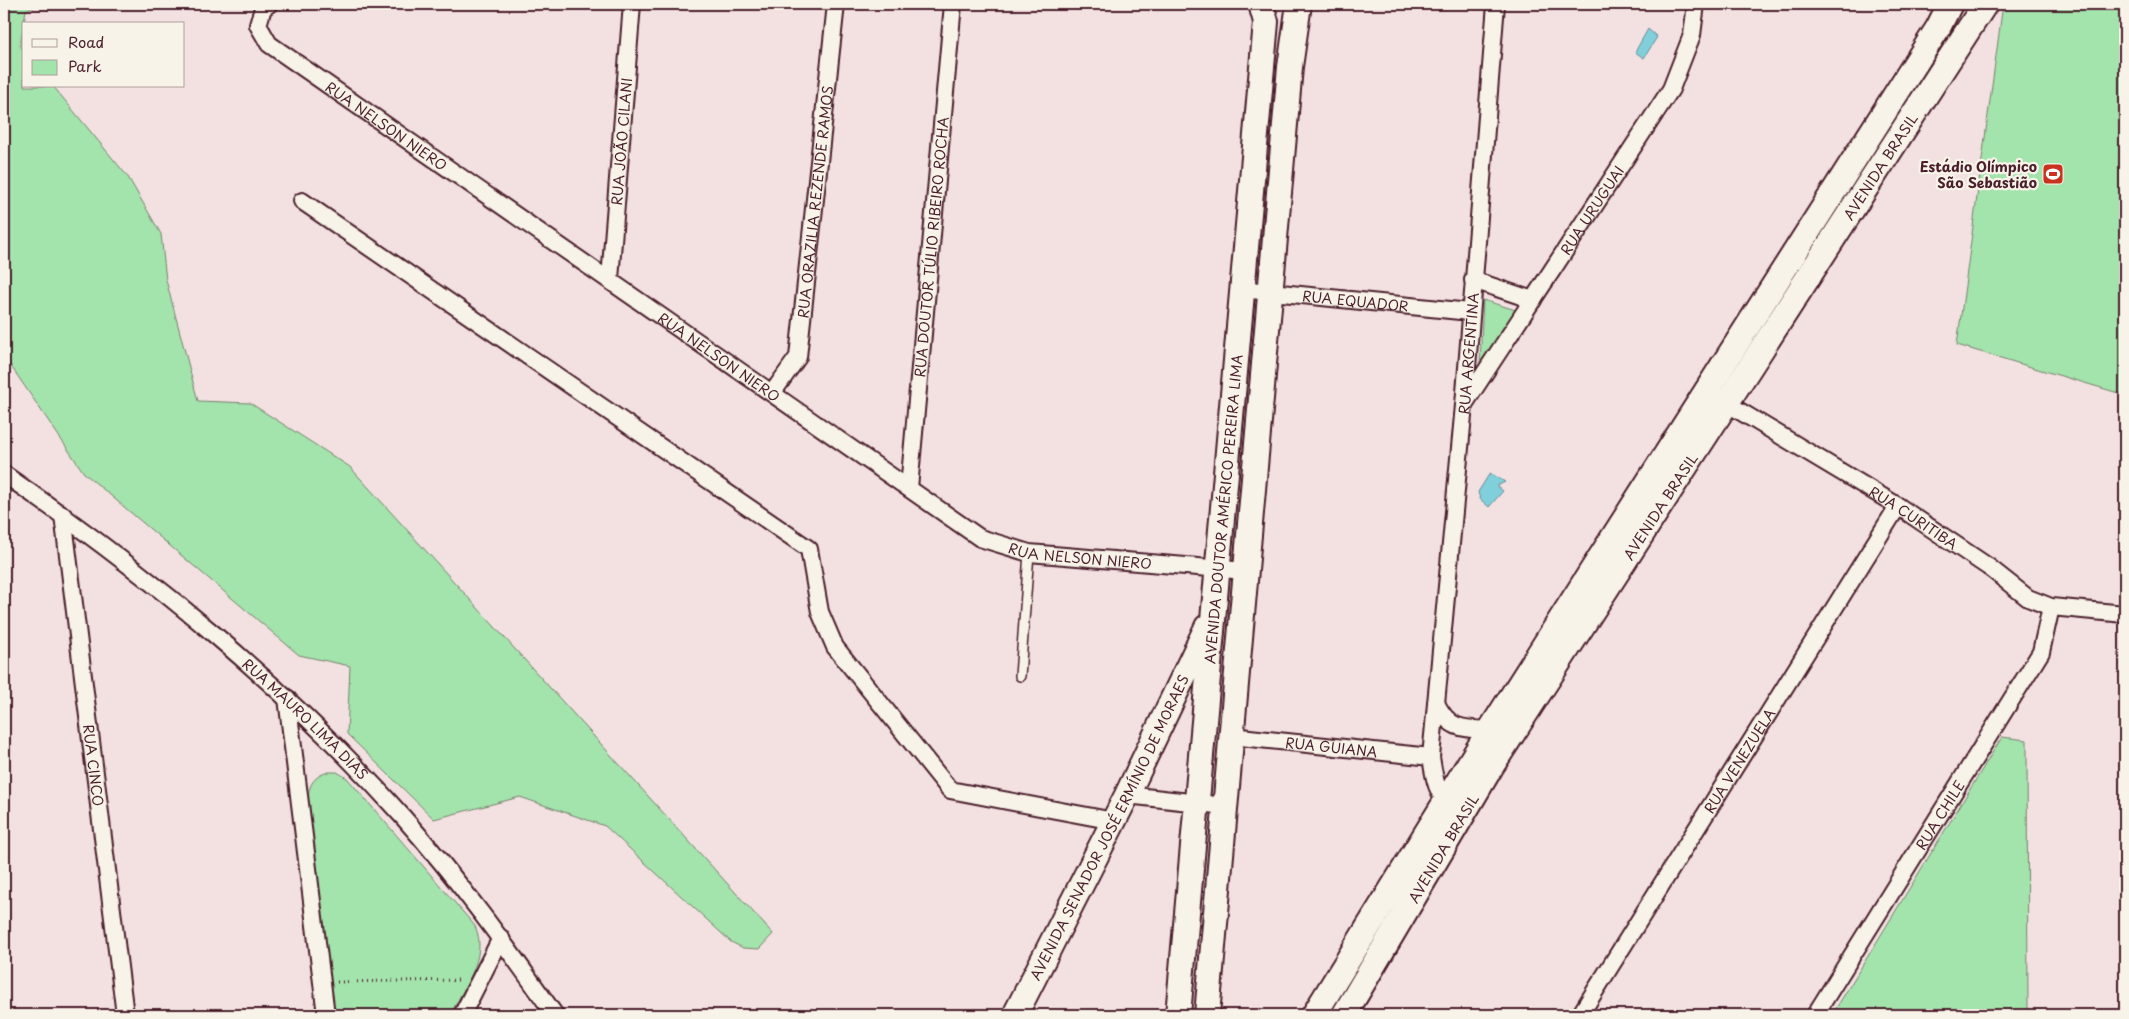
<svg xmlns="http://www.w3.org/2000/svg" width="2129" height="1019" font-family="'Playpen Sans',sans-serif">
<rect width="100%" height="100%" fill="#f3e1e2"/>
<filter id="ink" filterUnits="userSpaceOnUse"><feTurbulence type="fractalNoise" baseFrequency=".02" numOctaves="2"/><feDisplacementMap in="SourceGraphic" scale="10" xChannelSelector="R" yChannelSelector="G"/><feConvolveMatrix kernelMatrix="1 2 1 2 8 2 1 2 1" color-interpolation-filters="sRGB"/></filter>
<g filter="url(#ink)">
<path fill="#a3e3ac" stroke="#76816c" d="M4,4H41L26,10L20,46L24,51V86H53L128,177L161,234L166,280L198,401L250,403L350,467L773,934L759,949L743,948L731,942L605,826L520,797L434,819L347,734L350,666L299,655L84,473L4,356Z
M2003,4H2125V395L1957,345Z
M1483,300L1519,311L1480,364Z
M2002,737L2027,740L2028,1015H1832Z
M329,772H337L347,778L475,926C489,956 463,989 450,1015H335L308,797C309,784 315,775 329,772Z"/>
<path fill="#7fd0da" stroke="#6a8994" d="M1648,29L1657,37L1644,58L1635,52Z
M1490,473L1505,482L1497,486L1503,491L1489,507L1480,499L1478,492Z"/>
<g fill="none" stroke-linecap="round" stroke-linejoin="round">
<g stroke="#4a1f2b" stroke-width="12">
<path id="lane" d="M1020,676L1029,553"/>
</g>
<g stroke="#4a1f2b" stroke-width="20">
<g id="street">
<path id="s1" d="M269,4L263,8L258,25L269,44L980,538L1029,553L1246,571"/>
<path d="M302,201L809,549L820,612L835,647L950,790L1114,821"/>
<path id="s2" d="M610,279L632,4"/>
<path d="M1473,280L1533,300"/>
<path id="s3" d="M1241,289L1470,312"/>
<path id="s4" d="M773,392L798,357L836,4"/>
<path id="s5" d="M1718,398L1898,506L1990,568L2028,598L2051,607L2125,614"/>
<path id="s6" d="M1465,403L1671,89L1692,35L1696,4"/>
<path id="s7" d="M4,474C148,574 285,685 403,817C458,879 507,947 555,1015"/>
<path id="s8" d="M909,488L953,4"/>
<path id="s9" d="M63,515L125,1015"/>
<path d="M287,698L326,1015"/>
<path d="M1436,703C1449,730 1463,729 1491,730"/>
<path id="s10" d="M1231,736L1431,757"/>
<path d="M1127,795L1225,806"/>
<path id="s11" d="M1453,806C1436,796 1434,776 1431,757L1464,405L1496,4"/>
<path d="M462,1015L501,938"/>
<path id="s12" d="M1580,1015L1898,506"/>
<path id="s13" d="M1815,1015L2041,652L2051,607"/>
</g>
</g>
<g stroke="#4a1f2b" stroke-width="28">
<g id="secondary">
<path id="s14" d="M1015,1015L1127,795L1207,627"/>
<path id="s15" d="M1178,1015L1266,22L1261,4"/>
<path d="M1207,1015L1290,67L1299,4"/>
<path d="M1314,1015L1480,746L1938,28L1950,4"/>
<path id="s16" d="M1344,1015L1491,767L1985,4"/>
</g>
</g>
<path stroke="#4a1f2b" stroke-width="3" stroke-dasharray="1 4" stroke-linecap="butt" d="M337,982L461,980"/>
<use href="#lane" stroke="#f7f3e8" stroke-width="9"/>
<use href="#street" stroke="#f7f3e8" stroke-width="16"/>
<use href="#secondary" stroke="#f7f3e8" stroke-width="24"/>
</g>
</g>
<defs>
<g id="stadium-square" transform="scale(1.125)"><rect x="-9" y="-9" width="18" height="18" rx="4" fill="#c8321e" stroke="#f7f3e8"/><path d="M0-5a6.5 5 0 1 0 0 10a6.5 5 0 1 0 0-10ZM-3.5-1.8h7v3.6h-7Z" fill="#fff"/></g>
</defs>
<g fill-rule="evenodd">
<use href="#stadium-square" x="2053" y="174"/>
</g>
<g text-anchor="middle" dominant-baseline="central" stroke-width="4.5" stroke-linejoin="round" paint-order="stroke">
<g font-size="14" fill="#4a1f2b" stroke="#f7f3e8">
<text stroke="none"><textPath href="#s1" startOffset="190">RUA NELSON NIERO</textPath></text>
<text stroke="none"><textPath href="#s2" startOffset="138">RUA JOÃO CILANI</textPath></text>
<text stroke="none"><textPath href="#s16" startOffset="1004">AVENIDA BRASIL</textPath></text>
<text stroke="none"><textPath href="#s4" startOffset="199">RUA ORAZILIA REZENDE RAMOS</textPath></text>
<text stroke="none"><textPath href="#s6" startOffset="231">RUA URUGUAI</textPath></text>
<text stroke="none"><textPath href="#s8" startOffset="242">RUA DOUTOR TÚLIO RIBEIRO ROCHA</textPath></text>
<text stroke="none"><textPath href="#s3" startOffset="115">RUA EQUADOR</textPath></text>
<text stroke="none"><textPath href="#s11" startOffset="461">RUA ARGENTINA</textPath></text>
<text stroke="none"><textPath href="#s1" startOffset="595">RUA NELSON NIERO</textPath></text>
<text stroke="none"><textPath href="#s16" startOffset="599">AVENIDA BRASIL</textPath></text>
<text stroke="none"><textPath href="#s15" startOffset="508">AVENIDA DOUTOR AMÉRICO PEREIRA LIMA</textPath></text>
<text stroke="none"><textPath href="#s5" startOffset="229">RUA CURITIBA</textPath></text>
<text stroke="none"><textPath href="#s1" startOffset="1015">RUA NELSON NIERO</textPath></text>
<text stroke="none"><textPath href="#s7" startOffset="389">RUA MAURO LIMA DIAS</textPath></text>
<text stroke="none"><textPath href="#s10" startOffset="101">RUA GUIANA</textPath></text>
<text stroke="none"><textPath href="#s12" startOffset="300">RUA VENEZUELA</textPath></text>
<text stroke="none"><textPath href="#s9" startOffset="252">RUA CINCO</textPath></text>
<text stroke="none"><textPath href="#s13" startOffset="236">RUA CHILE</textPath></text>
<text stroke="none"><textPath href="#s14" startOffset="210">AVENIDA SENADOR JOSÉ ERMÍNIO DE MORAES</textPath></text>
<text stroke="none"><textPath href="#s16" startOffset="194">AVENIDA BRASIL</textPath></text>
</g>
<g font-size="14" font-weight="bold" fill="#4a1f2b" stroke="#f7f3e8" text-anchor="end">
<text x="2037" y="166">Estádio Olímpico<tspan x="2037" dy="16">São Sebastião</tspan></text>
</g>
</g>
<rect width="2129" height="1019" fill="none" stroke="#f7f3e8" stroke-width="20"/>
<rect x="10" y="10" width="2109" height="999" fill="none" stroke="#4a1f2b" stroke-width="2" filter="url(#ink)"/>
<rect x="22" y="22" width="162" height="65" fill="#f7f3e8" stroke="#b29e9c"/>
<rect x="32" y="39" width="25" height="8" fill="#f7f3e8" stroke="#b29e9c"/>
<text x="68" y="48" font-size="15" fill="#4a1f2b">Road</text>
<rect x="32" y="60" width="25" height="15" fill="#a3e3ac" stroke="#b29e9c"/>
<text x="68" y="72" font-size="15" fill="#4a1f2b">Park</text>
</svg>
